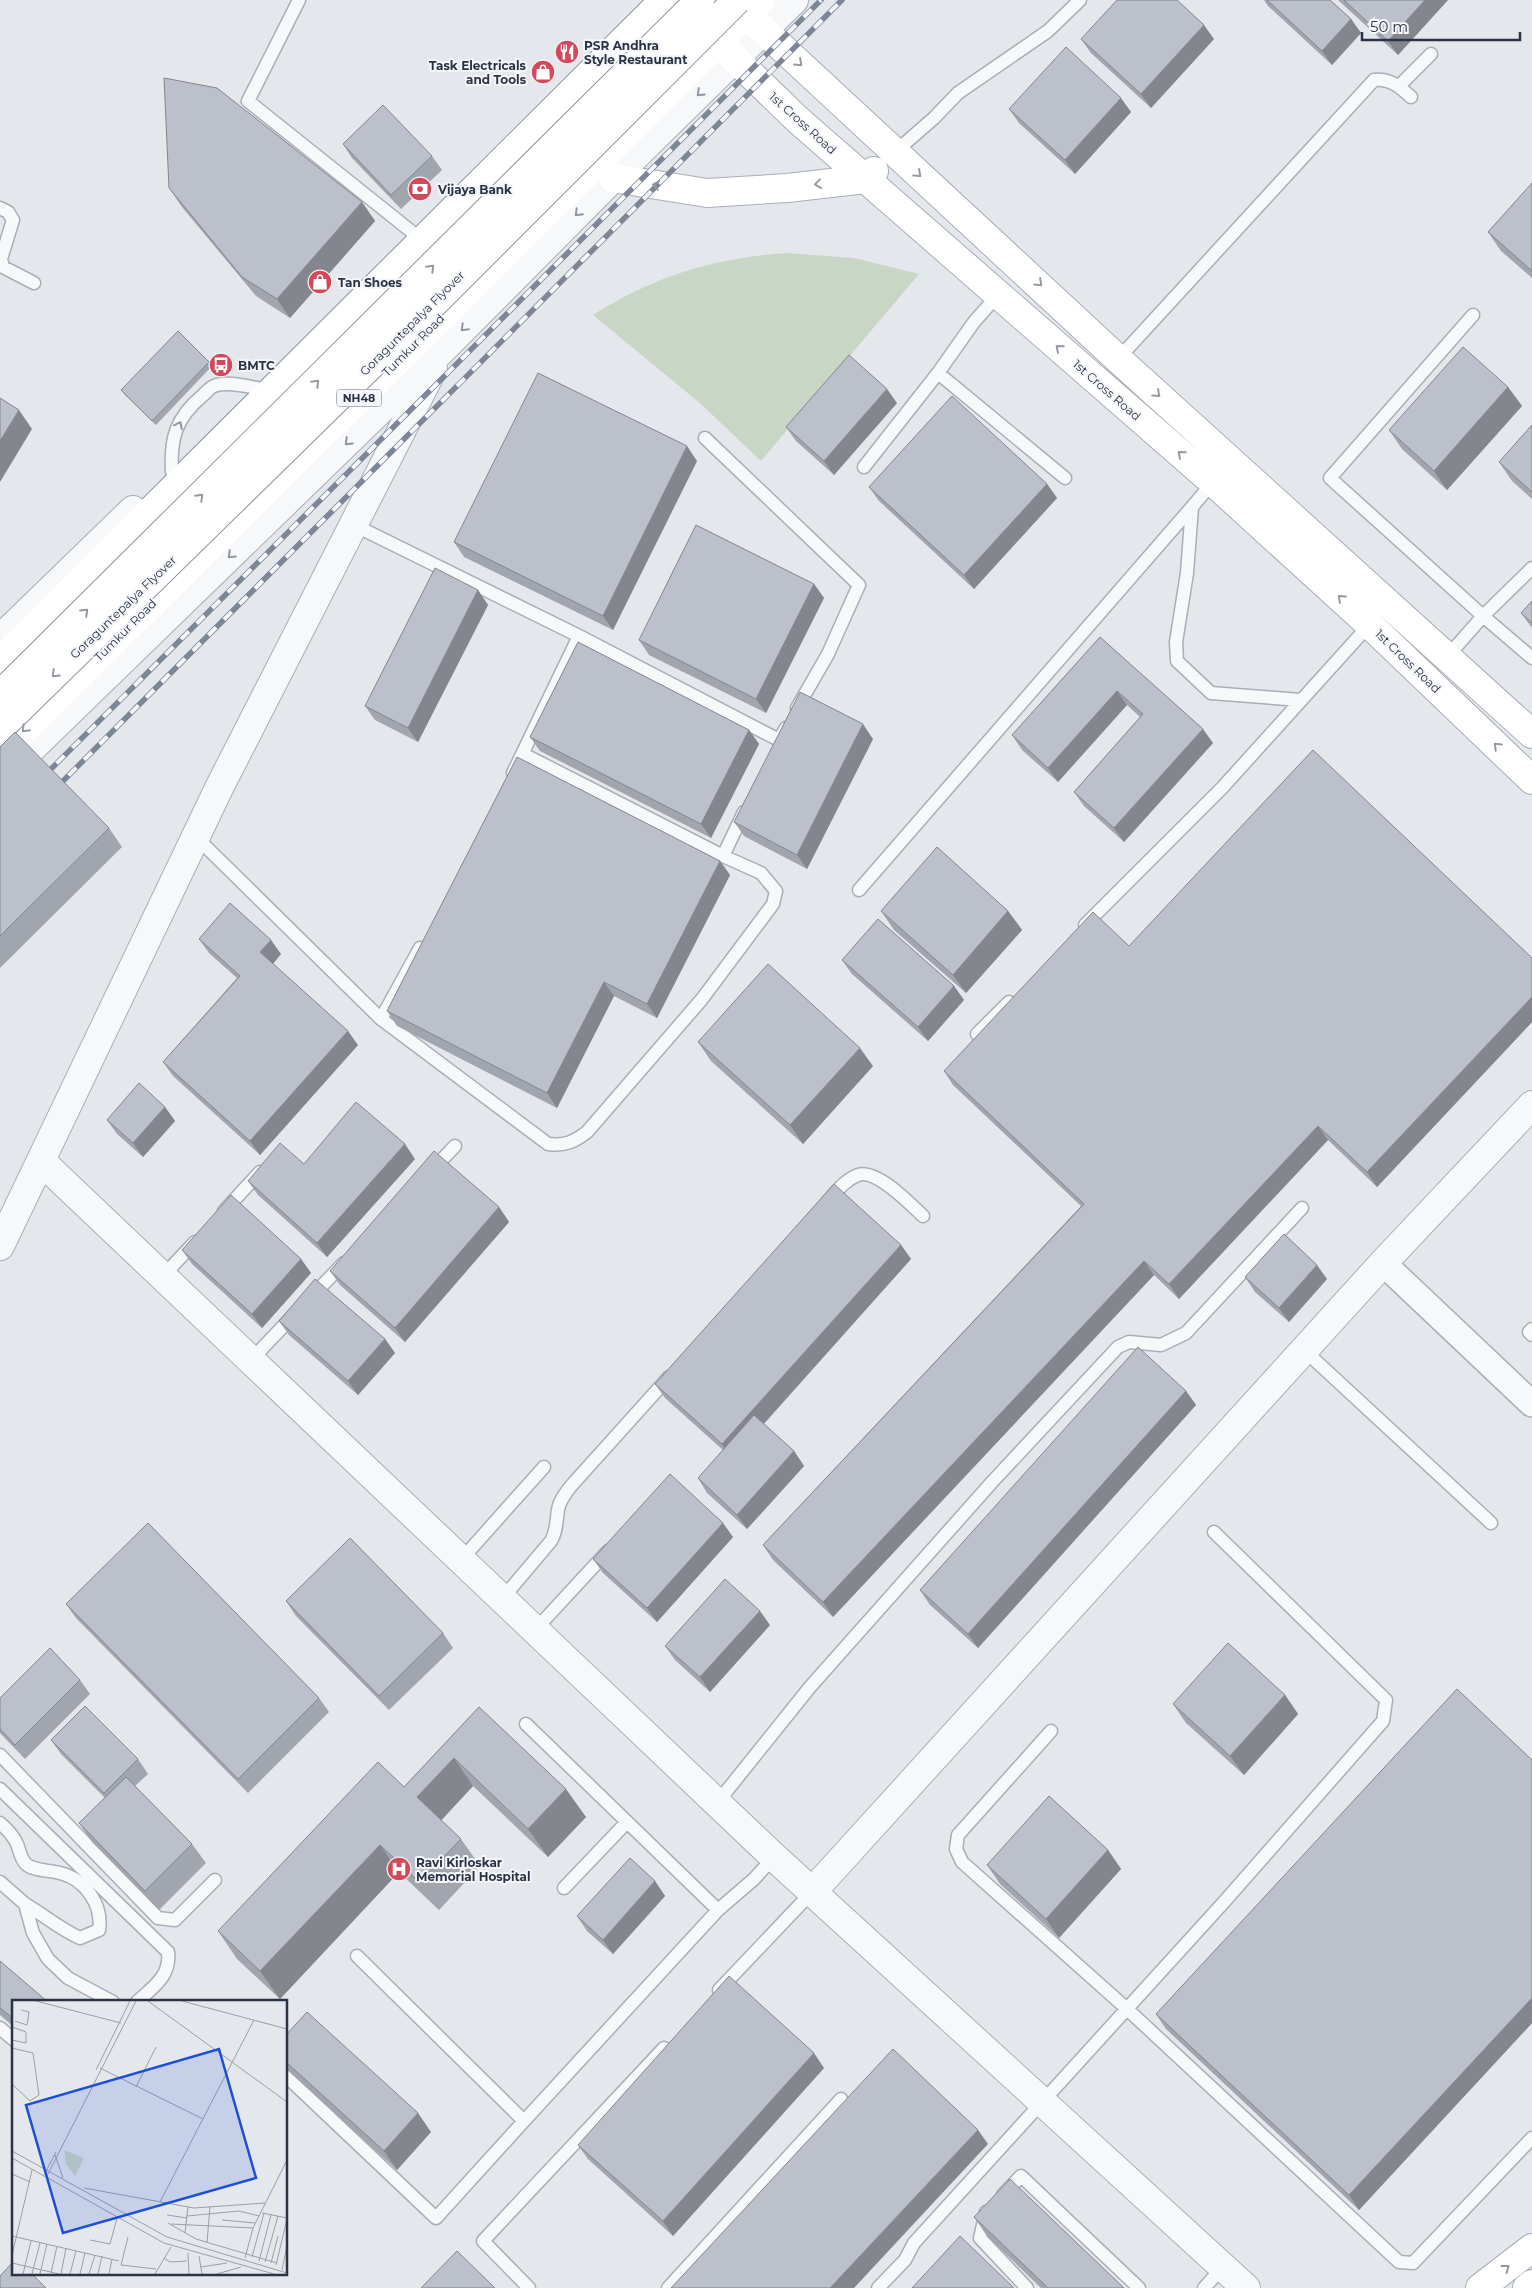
<svg xmlns="http://www.w3.org/2000/svg" width="1532" height="2288" font-family="Montserrat,sans-serif">
<rect width="100%" height="100%" fill="#e4e7ec"/>
<path fill="#c9d6c5" d="M787,253L854,258L919,274L761,461L701,404L593,315C655,276 714,258 787,253Z"/>
<g fill="none" stroke-linecap="round" stroke-linejoin="round">
<g stroke="#a9aeb7" stroke-width="15">
<path id="service" d="M299,0L248,101L412,232
M1399,86L1431,54
M895,152L934,118L958,93L1048,31L1080,0
M0,208L8,212L13,220L1,259L3,267L34,283
M1473,315L1330,478L1483,616L1532,568
M1118,359L1374,80C1390,78 1400,87 1411,97
M938,373L1065,478
M705,438L859,585L828,654L797,708
M864,467L938,373L974,322L998,295
M172,472C170,438 176,418 202,396C206,393 210,387 214,386C226,381 245,386 257,388
M1213,482L1192,507L1187,573L1176,642L1177,661L1211,693L1300,700
M354,525L579,636L779,740L786,728
M1447,657L1483,616L1532,658
M523,754L723,856
M513,773L579,636
M196,837L381,1019L420,948
M859,890L1192,507
M1085,925L1222,788L1372,622
M381,1019L548,1144C565,1146 574,1142 587,1132L702,999L773,904L776,891L761,873L723,856L744,812
M977,1034L1009,1002
M432,1170L455,1146
M828,1201C837,1191 845,1180 858,1175C876,1168 910,1204 923,1216
M224,1211L260,1172
M163,1276L195,1242
M311,1297L344,1263
M1532,1329L1529,1332L1532,1335
M1304,1350L1491,1523
M251,1360L294,1315
M461,1560L544,1467
M502,1599L551,1541C557,1531 556,1522 558,1510C559,1501 565,1494 571,1486L669,1377
M535,1630L608,1551
M526,1724L718,1910L754,1879L774,1857
M1051,1731L958,1835L956,1849L962,1862L1126,2008L1399,2262L1413,2263L1532,2138
M0,1755L158,1918L175,1920L215,1880
M0,1789L168,1952C171,1976 153,1987 137,2002
M717,1803L810,1687L993,1481L1118,1347L1129,1342L1161,1345L1186,1333L1302,1208
M0,1823C7,1829 13,1835 17,1844C20,1851 20,1858 26,1864C33,1871 50,1870 60,1873C85,1879 103,1905 99,1930L80,1938C60,1929 44,1915 25,1904
M0,1882L25,1904L33,1933L48,1959L68,1978L113,2002
M564,1888L627,1822
M357,1956L524,2121L718,1910
M719,1990L812,1892
M0,2028L14,2040
M286,2076L436,2218L524,2121
M1003,2195L1021,2176L1139,2288
M986,2212L980,2238L1027,2288
M529,2288L483,2241L664,2048
M668,2288L841,2099
M878,2288L905,2260L914,2243L1224,1902L1383,1721L1386,1700L1214,1532
M1204,2288L1223,2267"/>
</g>
<g stroke="#a9aeb7" stroke-width="28">
<path id="minor" d="M1383,1263L1532,1404"/>
</g>
<g stroke="#a9aeb7" stroke-width="30">
<path id="tertiary" d="M0,639L133,510
M0,779L444,348L613,178L794,0
M41,1161L774,1857L1246,2288
M0,1246L219,788L433,369
M812,1892L1383,1263L1532,1105"/>
</g>
<g stroke="#a9aeb7" stroke-width="30">
<path id="secondary" d="M734,0L763,30L1118,359L1532,734
M704,25L735,59L798,120L1213,482L1370,625L1532,780
M613,178L707,193L787,188L866,179L874,171
M1480,2288L1532,2248
M1527,2288L1532,2284"/>
</g>
<g stroke="#8b94a3" stroke-width="30">
<path id="trunk" d="M0,661L664,0
M0,754L761,0"/>
</g>
<use href="#service" stroke="#f7f8fa" stroke-width="12"/>
<use href="#minor" stroke="#f7f8fa" stroke-width="25"/>
<use href="#tertiary" stroke="#f7f8fa" stroke-width="28"/>
<use href="#secondary" stroke="#fff" stroke-width="28"/>
<use href="#trunk" stroke="#fff" stroke-width="28"/>
<g stroke="#7d8696" stroke-width="5.5">
<path id="rail" d="M41,779L821,0
M53,791L842,0"/>
</g>
<use href="#rail" stroke="#f4f6f9" stroke-width="4" stroke-dasharray="11" stroke-linecap="butt"/>
<g stroke="#8b94a3" stroke-width="30" stroke-linecap="butt">
<path id="motorway-bridge" d="M0,695L700,0
M0,728L424,313L737,0"/>
</g>
<use href="#motorway-bridge" stroke="#fff" stroke-width="28"/>
</g>
<path fill="#a1a5ae" d="M1264,0H1330L1351,19L1361,33L1332,65L1268,6Z
M1338,0H1448L1398,55Z
M1081,39H1214L1151,108L1091,53Z
M1009,109L1131,112L1075,174L1019,123Z
M343,144L432,156L442,170L401,209L352,158Z
M1532,184V278L1501,251L1488,232Z
M169,188L362,202L375,221L290,318L256,296L182,207Z
M209,362L212,366L156,425L125,395L121,390Z
M1508,387L1522,406L1447,490L1402,449L1389,430Z
M897,403L834,475L796,441L786,427Z
M1532,425V499L1512,481L1499,462Z
M697,461L613,630L464,557L454,542Z
M1047,484L1057,498L974,589L879,501L869,487Z
M814,584L824,598L766,713L649,655L639,640Z
M478,590L488,605L418,742L375,720L365,706Z
M1532,601V628L1521,613Z
M1100,637L1213,743L1124,842L1084,806L1074,792L1140,717L1127,705L1058,782L1022,750L1012,735Z
M749,730L759,744L711,838L540,751L530,737Z
M873,739L807,869L744,836L734,822Z
M0,747L109,828L122,847L0,968Z
M720,861L730,875L657,1018L614,996L557,1108L397,1026L387,1011Z
M881,911H1008L1022,930L966,993L894,930Z
M199,939L281,954L273,964L358,1045L260,1155L173,1076L163,1062L237,978L209,953Z
M1129,946L1532,958V1022L1377,1187L1328,1140L1179,1299L1154,1275L833,1617L773,1560L763,1545L1081,1206L953,1085L944,1071Z
M842,960L954,986L964,1000L928,1041L852,974Z
M698,1042L873,1066L803,1144L711,1061Z
M165,1107L175,1121L143,1157L117,1134L107,1120Z
M415,1159L327,1257L258,1195L248,1181L304,1164Z
M499,1207L509,1222L405,1342L340,1285L330,1271Z
M901,1245L911,1259L764,1424L794,1451L804,1466L747,1529L707,1493L698,1478L723,1450L665,1398L655,1384Z
M182,1250L301,1259L311,1273L262,1328L192,1264Z
M1245,1277L1327,1279L1289,1322L1255,1292Z
M279,1321L385,1339L395,1353L358,1395L289,1335Z
M1186,1391L1196,1405L978,1648L930,1605L920,1590Z
M733,1537L657,1622L603,1573L593,1559Z
M286,1601L443,1633L453,1648L389,1710L296,1616Z
M66,1604L319,1698L329,1712L248,1793L76,1618Z
M770,1625L710,1692L675,1660L665,1646Z
M80,1680L90,1694L25,1759L0,1733V1698Z
M1285,1695L1298,1714L1244,1775L1186,1723L1173,1704Z
M479,1707L586,1817L548,1857L473,1786L441,1820L461,1839L480,1866L439,1910L399,1872L280,1999L237,1959L218,1931L404,1787Z
M51,1740L138,1759L148,1774L135,1786L192,1844L206,1863L159,1910L92,1842L79,1823L105,1798L61,1754Z
M1532,1760V2023L1359,2210L1166,2029L1156,2014Z
M1108,1850L1121,1869L1059,1938L1000,1884L987,1865Z
M655,1881L665,1896L613,1954L587,1931L577,1916Z
M0,1961L14,2002V2027L0,2015Z
M286,2035L431,2132L397,2170L286,2069Z
M824,2068L673,2236L588,2159L578,2145Z
M974,2217L1124,2288H1041L987,2236Z"/>
<path fill="#83868d" d="M1425,0H1448L1398,55L1388,41Z
M1351,19L1361,33L1332,65L1322,51Z
M1204,25L1214,39L1151,108L1141,94Z
M1121,98L1131,112L1075,174L1065,160Z
M362,202L375,221L290,318L277,299Z
M1508,387L1522,406L1447,490L1434,471Z
M887,389L897,403L834,475L824,461Z
M19,410L32,429L0,482V441Z
M687,446L697,461L613,630L603,616Z
M1047,484L1057,498L974,589L964,575Z
M814,584L824,598L766,713L756,699Z
M478,590L488,605L418,742L408,728Z
M1117,691L1127,705L1058,782L1048,768Z
M863,724L873,739L807,869L797,855Z
M1203,729L1213,743L1124,842L1114,828Z
M749,730L759,744L711,838L701,824Z
M720,861L730,875L657,1018L647,1004Z
M1008,911L1022,930L966,993L953,975Z
M271,940L281,954L270,967L260,952Z
M604,982L614,996L557,1108L547,1093Z
M954,986L964,1000L928,1041L918,1027Z
M1532,997V1022L1377,1187L1367,1172Z
M348,1031L358,1045L260,1155L250,1141Z
M860,1048L873,1066L803,1144L790,1125Z
M165,1107L175,1121L143,1157L133,1143Z
M1318,1126L1328,1140L1179,1299L1169,1284Z
M405,1144L415,1159L327,1257L317,1243Z
M499,1207L509,1222L405,1342L395,1328Z
M901,1245L911,1259L732,1459L722,1444Z
M301,1259L311,1273L262,1328L252,1314Z
M1144,1261L1154,1275L833,1617L823,1602Z
M1317,1265L1327,1279L1289,1322L1279,1308Z
M385,1339L395,1353L358,1395L348,1381Z
M1186,1391L1196,1405L978,1648L968,1634Z
M794,1451L804,1466L747,1529L737,1515Z
M723,1523L733,1537L657,1622L647,1608Z
M760,1611L770,1625L710,1692L700,1677Z
M1285,1695L1298,1714L1244,1775L1230,1756Z
M454,1758L473,1786L437,1825L417,1797Z
M566,1789L586,1817L548,1857L528,1829Z
M380,1845L399,1872L280,1999L260,1971Z
M1108,1850L1121,1869L1059,1938L1046,1919Z
M655,1881L665,1896L613,1954L603,1940Z
M1532,1998V2023L1359,2210L1349,2195Z
M814,2053L824,2068L673,2236L663,2221Z
M418,2113L431,2132L397,2170L384,2151Z
M978,2130L988,2144L854,2288H830Z"/>
<path fill="#bbc0ca" stroke="#83868d" d="M1117,0H1177L1204,25L1141,94L1081,39Z
M1267,0H1330L1351,19L1322,51Z
M1344,0H1425L1388,41Z
M1066,47L1121,98L1065,160L1009,109Z
M164,78L217,88L362,202L277,299L242,277L169,188Z
M383,105L432,156L391,195L343,144Z
M1532,183V271L1488,232Z
M178,331L209,362L152,421L121,390Z
M1463,347L1508,387L1434,471L1389,430Z
M849,355L887,389L824,461L786,427Z
M538,373L687,446L603,616L454,542Z
M952,396L1047,484L964,575L869,487Z
M0,398L19,410L0,441Z
M1532,425V492L1499,462Z
M696,525L814,584L756,699L639,640Z
M435,568L478,590L408,728L365,706Z
M1532,601V623L1521,613Z
M1100,637L1203,729L1114,828L1074,792L1143,714L1117,691L1048,768L1012,735Z
M578,642L749,730L701,824L530,737Z
M800,692L863,724L797,855L734,822Z
M15,732L109,828L0,936V747Z
M1313,750L1532,958V997L1367,1172L1318,1126L1169,1284L1144,1261L823,1602L763,1545L1084,1204L944,1071L1093,912L1129,946Z
M517,757L720,861L647,1004L604,982L547,1093L387,1011Z
M937,847L1008,911L953,975L881,911Z
M230,903L271,940L260,952L348,1031L250,1141L163,1062L240,976L199,939Z
M878,919L954,986L918,1027L842,960Z
M768,964L860,1048L790,1125L698,1042Z
M139,1083L165,1107L133,1143L107,1120Z
M356,1102L405,1144L317,1243L248,1181L280,1143L304,1164Z
M434,1151L499,1207L395,1328L330,1271Z
M834,1184L901,1245L722,1444L655,1384Z
M231,1195L301,1259L252,1314L182,1250Z
M1284,1234L1317,1265L1279,1308L1245,1277Z
M315,1279L385,1339L348,1381L279,1321Z
M1138,1347L1186,1391L968,1634L920,1590Z
M754,1415L794,1451L737,1515L698,1478Z
M670,1474L723,1523L647,1608L593,1559Z
M148,1523L319,1698L238,1779L66,1604Z
M350,1538L443,1633L379,1696L286,1601Z
M725,1579L760,1611L700,1677L665,1646Z
M1228,1643L1285,1695L1230,1756L1173,1704Z
M50,1648L80,1680L15,1745L0,1729V1698Z
M1457,1689L1532,1760V1998L1349,2195L1156,2014Z
M85,1706L138,1759L104,1793L51,1740Z
M479,1707L566,1789L528,1829L454,1758L417,1797L461,1839L419,1882L380,1845L260,1971L218,1931L378,1762L404,1787Z
M126,1777L192,1844L145,1891L79,1823Z
M1049,1796L1108,1850L1046,1919L987,1865Z
M630,1858L655,1881L603,1940L577,1916Z
M0,1961L48,2002H14V2019L0,2008Z
M729,1976L814,2053L663,2221L578,2145Z
M307,2012L418,2113L384,2151L286,2062V2035Z
M893,2049L978,2130L830,2288H671Z
M1010,2179L1124,2288H1048L974,2217Z
M960,2236L1014,2288H912Z
M457,2251L495,2288H421Z
M14,2261V2274H32L46,2288H0V2276Z"/>
<defs><path id="oneway-chevron" d="M-2-3.5L2.5 0L-2 3.5" fill="none" stroke-width="1.6" stroke-linecap="round" stroke-linejoin="round" transform="scale(1.25)"/></defs>
<g stroke="#959aa2">
<use href="#oneway-chevron" transform="translate(799 63) rotate(43)"/>
<use href="#oneway-chevron" transform="translate(918 174) rotate(42)"/>
<use href="#oneway-chevron" transform="translate(818 184) rotate(173)"/>
<use href="#oneway-chevron" transform="translate(656 185) rotate(-171)"/>
<use href="#oneway-chevron" transform="translate(431 268) rotate(-45)"/>
<use href="#oneway-chevron" transform="translate(1039 283) rotate(43)"/>
<use href="#oneway-chevron" transform="translate(1059 348) rotate(-139)"/>
<use href="#oneway-chevron" transform="translate(316 383) rotate(-45)"/>
<use href="#oneway-chevron" transform="translate(1157 394) rotate(42)"/>
<use href="#oneway-chevron" transform="translate(1181 454) rotate(-139)"/>
<use href="#oneway-chevron" transform="translate(200 497) rotate(-45)"/>
<use href="#oneway-chevron" transform="translate(1341 598) rotate(-138)"/>
<use href="#oneway-chevron" transform="translate(85 612) rotate(-44)"/>
<use href="#oneway-chevron" transform="translate(55 674) rotate(136)"/>
<use href="#oneway-chevron" transform="translate(25 729) rotate(135)"/>
<use href="#oneway-chevron" transform="translate(1497 746) rotate(-136)"/>
<use href="#oneway-chevron" transform="translate(1506 2268) rotate(-37)"/>
</g>
<g stroke="#9196a0">
<use href="#oneway-chevron" transform="translate(700 93) rotate(136)"/>
<use href="#oneway-chevron" transform="translate(578 213) rotate(135)"/>
<use href="#oneway-chevron" transform="translate(464 328) rotate(135)"/>
<use href="#oneway-chevron" transform="translate(179 425) rotate(-64)"/>
<use href="#oneway-chevron" transform="translate(348 442) rotate(136)"/>
<use href="#oneway-chevron" transform="translate(231 555) rotate(136)"/>
</g>
<defs>
<g id="restaurant-disc" transform="scale(1.25)"><circle r="9.5" fill="#d1495b" stroke="#f4f6f9"/><path d="M-5-6h1v4h1v-4h1v4h1v-4h1v5L-1.5 .5V6h-2V.5L-5-1ZM5-6V6H3V1.5H1.5Q1.5-4 5-6Z" fill="#fff"/></g>
<g id="shop-disc" transform="scale(1.25)"><circle r="9.5" fill="#d1495b" stroke="#f4f6f9"/><path d="M-5-2.5h2.3a2.7 3.5 0 0 1 5.4 0H5L5.5 6h-11ZM-1.5-2.5h3a1.5 2.3 0 0 0-3 0Z" fill="#fff"/></g>
<g id="bank-disc" transform="scale(1.25)"><circle r="9.5" fill="#d1495b" stroke="#f4f6f9"/><path d="M-6-4H6V4H-6ZM0-2.3a2.3 2.3 0 1 0 0 4.6a2.3 2.3 0 1 0 0-4.6Z" fill="#fff"/></g>
<g id="bus-disc" transform="scale(1.25)"><circle r="9.5" fill="#d1495b" stroke="#f4f6f9"/><path d="M-5-6H5V4H4V6H2V4H-2V6H-4V4H-5ZM-3.5-4V0h7V-4ZM-3.5 1.2v1.5H-2V1.2ZM2 1.2v1.5H3.5V1.2Z" fill="#fff"/></g>
<g id="hospital-disc" transform="scale(1.25)"><circle r="9.5" fill="#d1495b" stroke="#f4f6f9"/><path d="M-5-5h3v3.5h4V-5h3V5h-3V1.5h-4V5h-3Z" fill="#fff"/></g>
</defs>
<g fill-rule="evenodd">
<use href="#restaurant-disc" x="567" y="52"/>
<use href="#shop-disc" x="543" y="72"/>
<use href="#bank-disc" x="420" y="189"/>
<use href="#shop-disc" x="320" y="282"/>
<use href="#bus-disc" x="221" y="365"/>
<use href="#hospital-disc" x="399" y="1869"/>
</g>
<g text-anchor="middle" dominant-baseline="central" stroke-width="4" stroke-linejoin="round" paint-order="stroke">
<rect fill="#f4f6f9" stroke="#676e7b" stroke-width="1" x="336.5" y="389.5" width="45" height="17" rx="4"/>
<g font-size="11" font-weight="bold" fill="#2b3445">
<text x="359" y="398">NH48</text>
</g>
<g font-size="12" font-weight="bold" fill="#2b3445" stroke="#f4f6f9" text-anchor="start">
<text x="584" y="45">PSR Andhra<tspan x="584" dy="14">Style Restaurant</tspan></text>
<text x="526" y="65" text-anchor="end">Task Electricals<tspan x="526" dy="14">and Tools</tspan></text>
<text x="438" y="189">Vijaya Bank</text>
<text x="338" y="282">Tan Shoes</text>
<text x="238" y="365">BMTC</text>
<text x="416" y="1862">Ravi Kirloskar<tspan x="416" dy="14">Memorial Hospital</tspan></text>
</g>
<g font-size="12" fill="#2b3445" stroke="#f4f6f9">
<text transform="translate(803 123) rotate(42)">1st Cross Road</text>
<text transform="translate(412 323) rotate(-45)">Goraguntepalya Flyover</text>
<text transform="translate(413 345) rotate(-45)">Tumkur Road</text>
<text transform="translate(1107 390) rotate(41)">1st Cross Road</text>
<text transform="translate(123 607) rotate(-44)">Goraguntepalya Flyover</text>
<text transform="translate(125 630) rotate(-45)">Tumkur Road</text>
<text transform="translate(1408 661) rotate(44)">1st Cross Road</text>
</g>
</g>
<g transform="translate(12 2000)">
<rect width="275" height="275" fill="#e4e7ec"/>
<path d="M52,150L72,158L63,176L54,164Z" fill="#c9d6c5"/>
<path fill="none" stroke="#9a9fa9" stroke-width="1" d="M24,1L109,23M136,1L275,102M170,1L275,29M3,21L15,25L17,12L9,10M0,27L14,32V43L0,40M0,48L21,53L27,95L18,101L0,84M88,68L191,119M84,70L118,1M124,87L144,47M0,151L155,237L275,273M43,155L51,178M0,158L152,243L262,274M33,173L44,152M0,174L18,182M36,174L124,1M72,188L182,208L253,203M148,202L242,20M250,213L275,218M155,215L175,218M175,216L227,211L247,216M210,220L243,223M156,223L184,239L265,263M159,224L241,228M173,233L176,207M0,236L107,261M116,237L109,265L144,269M78,240L98,244L105,218M195,243L198,206M176,253L177,274M0,255L20,170M187,256L190,274M240,257L252,213M152,258L158,262L175,261M233,258L241,228L275,160M247,261L259,215M253,262L266,216M0,263L47,274M259,263L266,236M264,265L275,219M189,267L215,263M270,270L275,246M39,273L45,246M11,274L19,241M20,274L28,243M28,274L35,244M49,274L54,248M58,274L64,251M68,274L73,253M77,274L83,255M86,274L90,256M97,274L100,259M143,274L159,247M205,274L229,267"/>
<path fill="#1d4ed8" fill-opacity="0.15" stroke="#1d4ed8" stroke-width="2.5" d="M207,49L244,178L51,233L14,105Z"/>
<rect width="275" height="275" fill="none" stroke="#2b3445" stroke-width="2.5"/>
</g>
<path d="M1362 32v8h158v-8" fill="none" stroke="#2b3445" stroke-width="2.5"/>
<text x="1370" y="32" font-size="15" fill="#2b3445" stroke="#f4f6f9" stroke-width="4" paint-order="stroke">50 m</text>
</svg>
